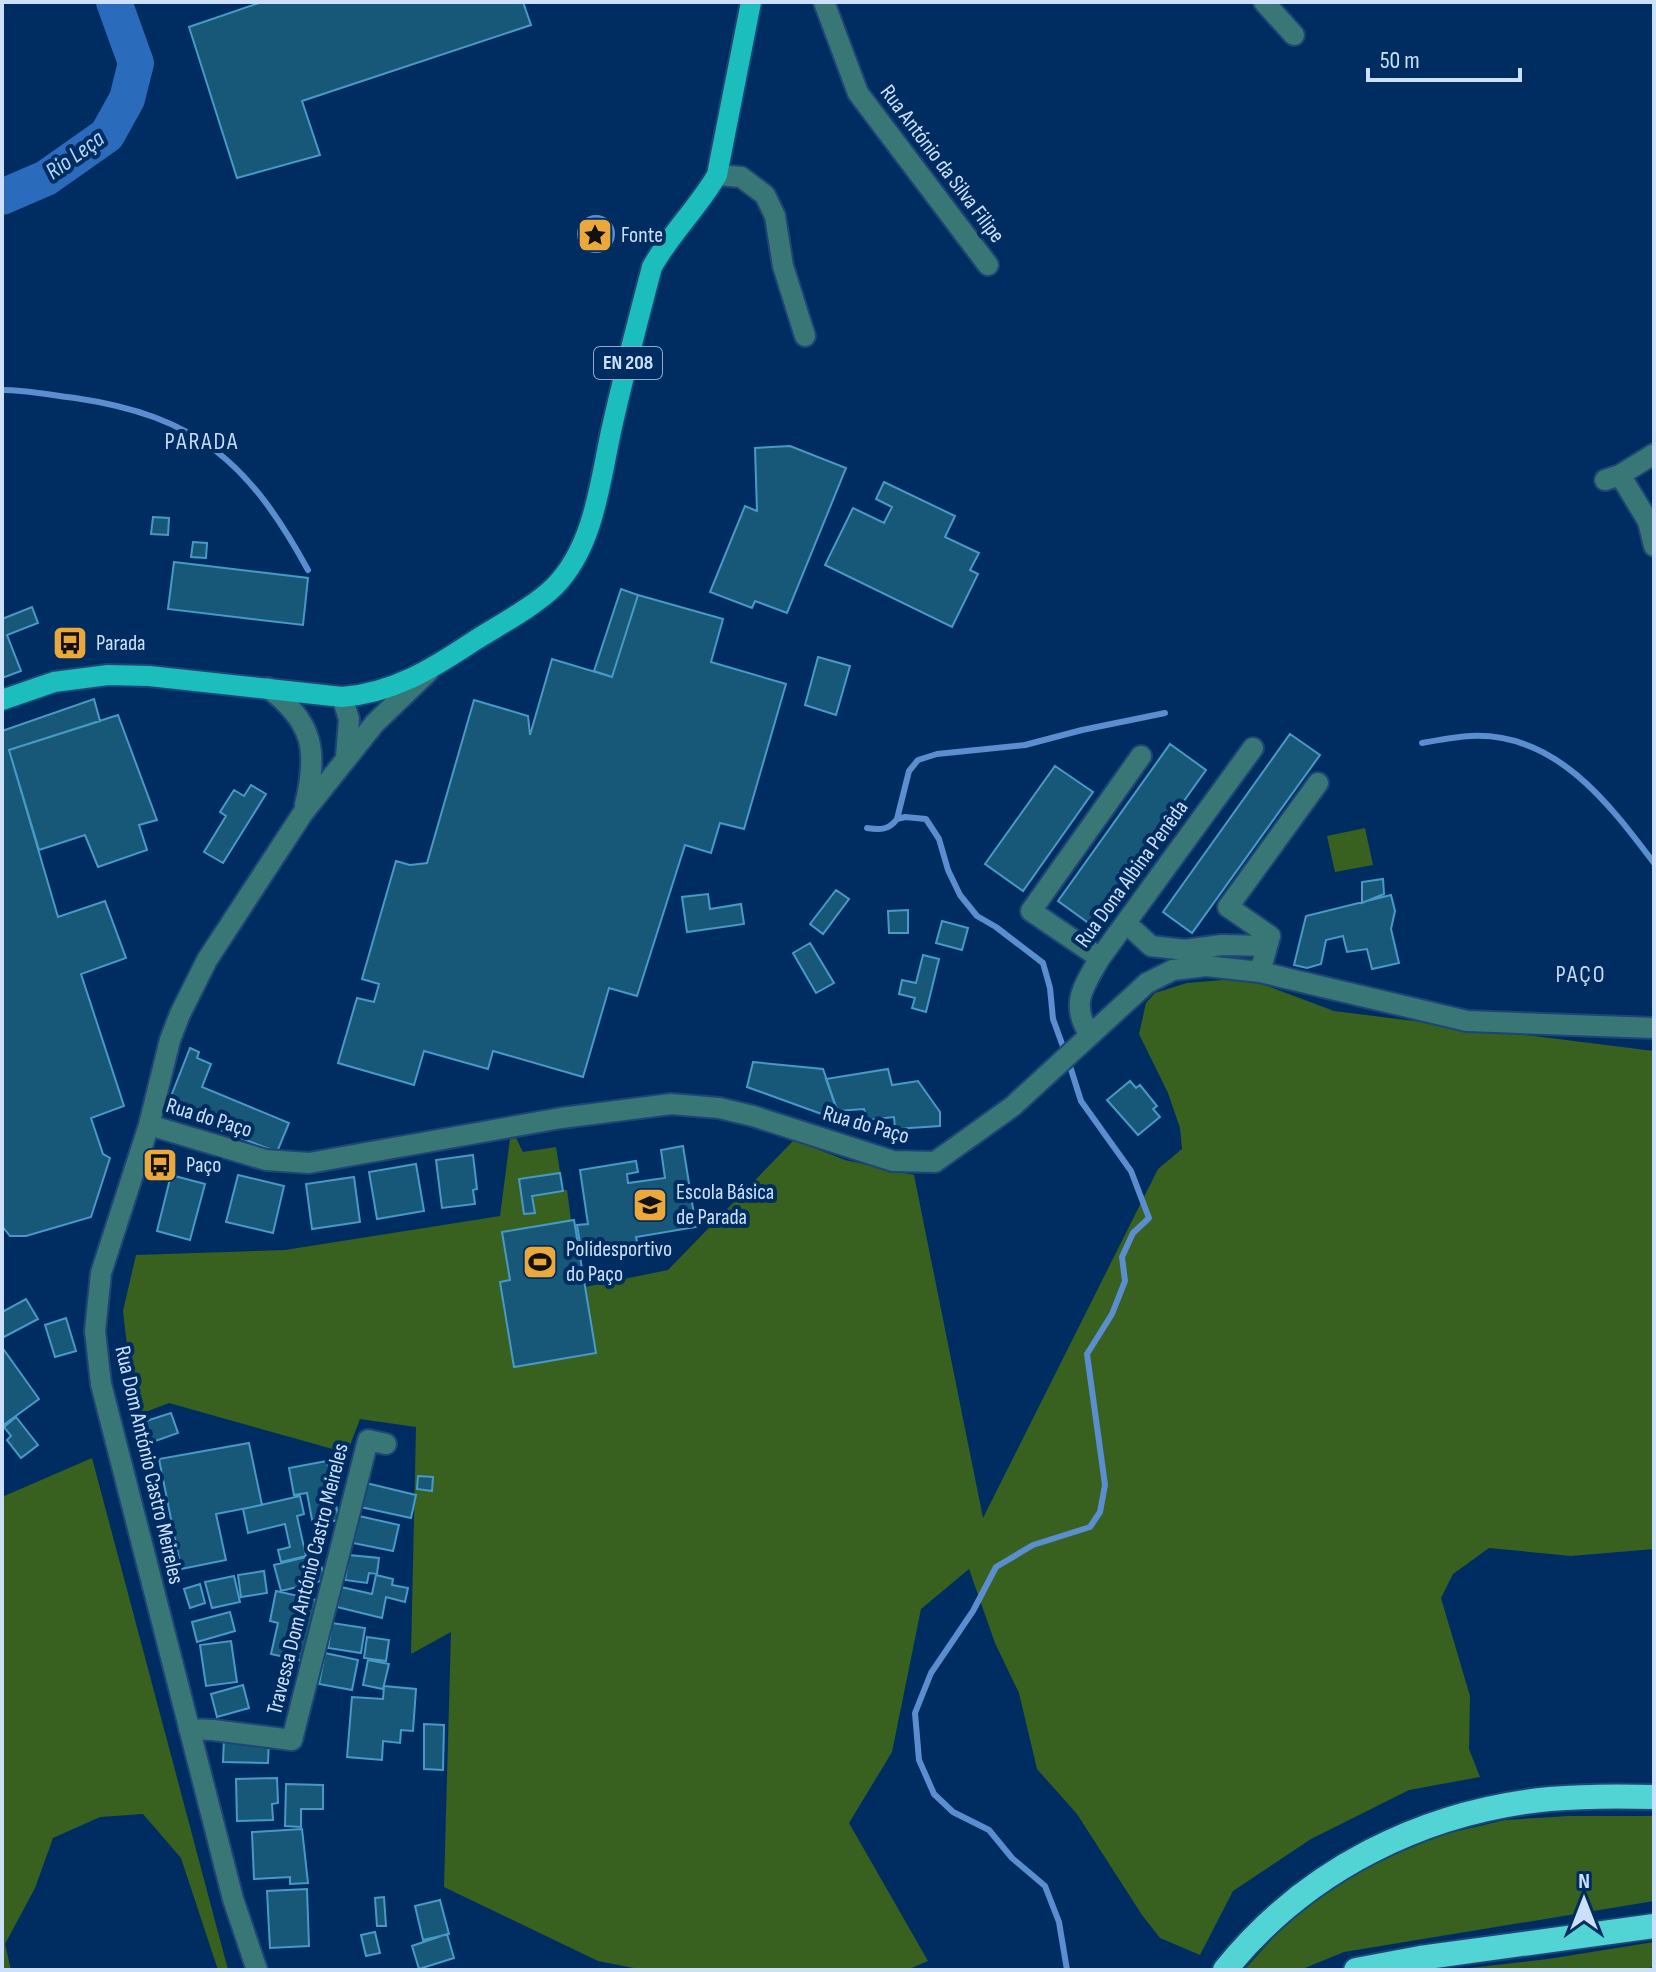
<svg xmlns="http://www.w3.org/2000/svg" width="1656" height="1972" font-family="'Sofia Sans Condensed',sans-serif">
<rect width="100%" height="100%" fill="#002d61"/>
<path fill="#38601f" d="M1365,828L1373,865L1335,872L1327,836Z
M1246,978L1334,1011L1654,1051V1549L1571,1556L1489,1548L1453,1574L1441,1598L1470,1696L1469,1749L1480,1777L1409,1790L1311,1839L1233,1891L1200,1955L1160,1938L1142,1915L1077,1814L1037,1769L1019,1693L995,1643L969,1569L921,1609L892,1752L849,1823L928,1961L907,1970H644L598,1961L444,1887L451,1632L411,1654L416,1427L360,1419L347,1453L169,1403L135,1416L123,1311L136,1255L285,1250L500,1216L510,1139L516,1138L523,1152L556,1147L563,1190H567L571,1220H574L585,1287L668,1270L794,1140L845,1160L914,1175L983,1518L1158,1169L1182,1149L1180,1128L1168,1093L1139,1034L1146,1003L1155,993L1187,983Z
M92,1458L227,1966L229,1970H218L181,1858L143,1814L100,1817L53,1838L35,1888L5,1944L11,1970H2V1497Z
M1569,1816H1654V1901L1344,1952L1300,1970H1244L1291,1918L1364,1868L1441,1835L1505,1820Z
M1654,1942V1967L1639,1970H1453L1548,1959Z"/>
<path fill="#2a6bbb" stroke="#5b8ece" stroke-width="2" d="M578 234a18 18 0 1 1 36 0a18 18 0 1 1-36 0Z"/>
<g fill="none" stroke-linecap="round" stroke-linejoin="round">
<path stroke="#5b8ece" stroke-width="6" d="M2,390C26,390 51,395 75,398C198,416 250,464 308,570
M1422,743C1438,740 1455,737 1471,736C1555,732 1608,802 1654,863
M897,819L905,817L926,819L939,839L948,870L960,895L977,916L996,927L1043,963L1050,988L1053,1019L1065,1052
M867,828C880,830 889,830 897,819L909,771L918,760L937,754L1025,745L1082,730L1165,713
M1067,1970L1059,1922L1045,1886L1012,1858L989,1830L953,1812L934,1794L919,1760L915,1713L931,1673L973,1611L996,1567L1033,1545L1090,1527L1100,1512L1105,1485L1087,1354L1112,1314L1125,1281L1122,1257L1133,1233L1149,1218L1131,1171L1081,1101L1069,1063"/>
<path stroke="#2a6bbb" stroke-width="36" d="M2,197L46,178L107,135L127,99L136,63L114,2"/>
</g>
<path fill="#175879" stroke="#489ac6" stroke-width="2" d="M262,2H523L531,25L302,101L320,155L237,178L189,27Z
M790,446L846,468L787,613L755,601L752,608L710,592L745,506L757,511L755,448Z
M884,482L955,516L945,537L979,553L970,570L978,574L952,627L825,565L853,508L884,523L892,507L876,499Z
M153,517L169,518L168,535L151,534Z
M193,542L207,543L206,558L191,557Z
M174,562L308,578L303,625L168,609Z
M621,589L638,595L612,677L594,671Z
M638,595L723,619L711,662L786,684L744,829L720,823L711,853L685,845L637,996L609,988L583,1077L493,1051L488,1069L424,1051L414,1085L338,1063L357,998L374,1002L379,984L362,979L396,861L410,865L427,863L474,700L528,716L530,735L552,659L612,677Z
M32,607L38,623L7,635L21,671L2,678V619Z
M818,657L850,666L836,715L805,705Z
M94,699L100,721L9,750L58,917L105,901L126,958L81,974L124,1106L91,1118L103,1154L110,1158L91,1217L26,1236H10L2,1226V731Z
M118,715L157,820L139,825L147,850L98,867L85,835L39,850L9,750Z
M1290,734L1320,755L1192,933L1163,912Z
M1170,744L1206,770L1094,927L1058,901Z
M1055,766L1093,792L1023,891L985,864Z
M251,785L266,794L223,863L204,852L226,816L220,812L234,790L244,796Z
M1383,879L1384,894L1362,903V882Z
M836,890L849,899L823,934L810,924Z
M708,894L710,909L741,904L744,924L687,932L682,897Z
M1391,895L1395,911L1391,929L1399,963L1372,969L1367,949L1347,952L1343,936L1326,940L1321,964L1307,968L1294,965L1306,916Z
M908,910V933H889L888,911Z
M942,921L968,928L962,950L936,943Z
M810,943L834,983L816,993L793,953Z
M923,955L939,959L926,1012L912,1008L915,998L899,994L902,980L916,983Z
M190,1048L199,1052L197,1058L211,1064L202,1087L289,1123L277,1152L166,1109Z
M753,1062L823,1069L841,1121L747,1087Z
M888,1069L892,1085L918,1081L940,1112V1126L895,1129L894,1117L867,1120L864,1109L837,1111L826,1079Z
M1130,1081L1136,1088L1140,1085L1157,1106L1153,1109L1160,1117L1138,1135L1107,1100Z
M683,1146L696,1227L636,1237L638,1246L582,1255L577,1225L588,1224L580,1170L636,1161L638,1172L627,1174L628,1183L665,1178L661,1150Z
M473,1155L477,1189L473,1190L475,1204L442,1208L436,1160Z
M416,1164L424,1211L377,1219L369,1172Z
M560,1173L563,1191L532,1196L535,1213L524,1214L519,1179Z
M171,1175L205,1184L190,1240L157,1231Z
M238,1175L284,1186L273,1233L226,1222Z
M354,1177L360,1222L312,1229L306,1184Z
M574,1220L596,1353L514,1367L500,1282L510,1280L502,1232Z
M26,1299L38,1319L2,1338V1312Z
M66,1318L76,1351L55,1357L45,1325Z
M4,1350L39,1399L2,1426V1352Z
M171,1413L178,1433L147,1444L140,1423Z
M16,1417L38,1445L21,1458L7,1440L11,1436L4,1427Z
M249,1443L262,1505L216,1514L226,1560L181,1569L159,1459Z
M327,1461L339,1520L313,1525L307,1493L294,1495L289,1468Z
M418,1476L433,1477L432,1491L417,1489Z
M366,1483L416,1495L411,1518L360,1507Z
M300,1496L304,1514L297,1516L306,1556L281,1562L278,1550L290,1547L285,1524L248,1533L243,1509Z
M359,1516L399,1525L393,1551L353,1543Z
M318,1554L325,1580L281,1591L274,1565Z
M349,1555L379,1558L377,1574L369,1573L367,1583L345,1580Z
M264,1571L267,1593L241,1597L238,1575Z
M376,1575L393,1579L392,1585L408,1588L405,1602L386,1597L382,1618L337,1607L341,1587L372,1594Z
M234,1576L240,1602L212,1608L205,1582Z
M200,1584L205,1603L190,1608L184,1589Z
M276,1591L316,1600L303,1661L271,1654L278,1623L270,1621Z
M230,1612L235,1631L197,1642L192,1622Z
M332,1623L365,1628L361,1653L328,1648Z
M367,1637L389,1640L386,1661L364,1658Z
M231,1641L237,1682L206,1686L200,1645Z
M325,1653L358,1660L352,1690L319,1684Z
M368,1660L389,1664L383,1689L363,1685Z
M243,1685L249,1708L217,1717L211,1694Z
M384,1686L416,1689L413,1731L401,1730L400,1743L383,1741L382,1760L347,1757L352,1697L383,1699Z
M424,1724L444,1725L443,1770L424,1769Z
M224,1738L269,1740L268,1763L223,1762Z
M277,1778L278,1803L272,1804L273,1820L237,1821L236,1779Z
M286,1784L323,1785V1809H301V1827L285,1826Z
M302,1829L308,1883L290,1884V1877L254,1879L252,1832Z
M307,1889L309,1946L270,1948L267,1891Z
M384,1897L386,1926H377L375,1898Z
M440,1900L449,1934L423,1940L415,1906Z
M375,1932L380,1953L366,1956L361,1935Z
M447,1934L454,1958L419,1969L412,1946Z"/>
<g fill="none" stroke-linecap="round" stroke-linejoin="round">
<g stroke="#1d4676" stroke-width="24">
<path id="minor" d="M824,2L858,93L988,265
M1264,2L1294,35
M717,175L741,177L765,195L775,216L783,266L805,336
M1620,475L1648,521L1654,546
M1605,480L1620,475L1654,454
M268,688C314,722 318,752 305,805
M342,697L349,719L346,757
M1126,923L1151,946L1185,950L1222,945L1267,946
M1100,958L1031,911L1141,756
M1260,972L1270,936L1228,907L1318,783
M1090,1035C1069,1004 1084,986 1100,958L1253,748
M149,1125L266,1160L309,1163L561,1118L671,1104L719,1108L753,1116L893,1161L935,1162L1013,1106L1147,983L1173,970L1206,966L1260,972L1467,1021L1654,1028
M189,1729L213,1730L292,1740L368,1440L386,1444
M257,1970L233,1899L101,1384L95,1331L101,1273L149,1125L170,1040L180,1014L207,960L303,813L375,723L429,671"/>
</g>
<g stroke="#1d4676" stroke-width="24">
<path id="major" d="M2,700L54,682L108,675L149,676L342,697C393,693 432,669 474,641C499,625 534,607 555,586C595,545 600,480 612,427C624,374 638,320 652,267C670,234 698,208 717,175L751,2"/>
</g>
<g stroke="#1d4676" stroke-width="28">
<path id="highway" d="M1225,1970C1305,1870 1424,1811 1550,1799C1585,1796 1620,1796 1654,1797
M1356,1970L1420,1958L1654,1926"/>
</g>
<use href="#minor" stroke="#397676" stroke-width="20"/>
<use href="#major" stroke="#1cbdbd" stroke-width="20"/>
<use href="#highway" stroke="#52d4d4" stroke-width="24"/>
</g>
<defs>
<g id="sight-square" transform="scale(1.8)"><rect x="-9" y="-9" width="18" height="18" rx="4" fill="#eca93a" stroke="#002d61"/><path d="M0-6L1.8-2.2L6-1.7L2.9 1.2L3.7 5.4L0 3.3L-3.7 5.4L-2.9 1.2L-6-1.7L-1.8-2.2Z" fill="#111"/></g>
<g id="bus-square" transform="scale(1.8)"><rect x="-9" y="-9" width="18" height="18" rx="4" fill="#eca93a" stroke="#002d61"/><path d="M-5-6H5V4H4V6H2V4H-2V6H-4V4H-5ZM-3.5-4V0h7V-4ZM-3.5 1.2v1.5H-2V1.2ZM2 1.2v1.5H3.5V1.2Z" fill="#111"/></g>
<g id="school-square" transform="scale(1.8)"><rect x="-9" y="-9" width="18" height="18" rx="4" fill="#eca93a" stroke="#002d61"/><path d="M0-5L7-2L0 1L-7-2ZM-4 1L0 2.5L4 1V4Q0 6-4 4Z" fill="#111"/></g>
<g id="stadium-square" transform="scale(1.8)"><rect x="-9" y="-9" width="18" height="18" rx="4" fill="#eca93a" stroke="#002d61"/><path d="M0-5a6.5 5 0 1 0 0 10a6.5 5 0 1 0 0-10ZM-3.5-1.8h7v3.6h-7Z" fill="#111"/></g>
</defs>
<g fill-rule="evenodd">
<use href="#sight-square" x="595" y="235"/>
<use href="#bus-square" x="70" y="643"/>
<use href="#bus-square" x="160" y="1165"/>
<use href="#school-square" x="650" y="1205"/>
<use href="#stadium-square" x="540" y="1262"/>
</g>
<g text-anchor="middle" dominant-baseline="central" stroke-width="8" stroke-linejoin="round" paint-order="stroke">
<rect fill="#002d61" stroke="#90aacc" stroke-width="2" x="594" y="347" width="68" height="32" rx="6"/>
<g font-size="20" font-weight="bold" fill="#cde0fa">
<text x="628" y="363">EN 208</text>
</g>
<g font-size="22" fill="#cde0fa" stroke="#002d61">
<text transform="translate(942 164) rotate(53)">Rua António da Silva Filipe</text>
<text transform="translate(1132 874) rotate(-54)">Rua Dona Albina Penêda</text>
<text transform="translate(209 1118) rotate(17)">Rua do Paço</text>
<text transform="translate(866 1125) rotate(16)">Rua do Paço</text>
<text transform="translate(149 1465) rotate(77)">Rua Dom António Castro Meireles</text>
<text transform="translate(308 1579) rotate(-76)">Travessa Dom António Castro Meireles</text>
</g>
<g font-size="22" fill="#cde0fa" stroke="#002d61" text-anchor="start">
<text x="621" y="235">Fonte</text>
<text x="96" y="643">Parada</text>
<text x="186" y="1165">Paço</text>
<text x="676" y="1192">Escola Básica<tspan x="676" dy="25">de Parada</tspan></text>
<text x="566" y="1249">Polidesportivo<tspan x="566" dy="25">do Paço</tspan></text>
</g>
<g font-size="24" font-style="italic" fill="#b3d4fe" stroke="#002d61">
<text transform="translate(75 155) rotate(-36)">Rio Leça</text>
</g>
<g font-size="24" letter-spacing="2" fill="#c8dbf5" stroke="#002d61">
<text x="202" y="441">PARADA</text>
<text x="1581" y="974">PAÇO</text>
</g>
</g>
<rect width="1656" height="1972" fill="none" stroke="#cde0fa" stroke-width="8"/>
<g transform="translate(1584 1900)" stroke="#002d61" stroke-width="6" paint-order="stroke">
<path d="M0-6L14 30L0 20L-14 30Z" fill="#cde0fa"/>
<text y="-12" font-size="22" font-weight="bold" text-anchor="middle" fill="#cde0fa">N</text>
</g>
<path d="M1368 68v12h152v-12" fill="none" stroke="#cde0fa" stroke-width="4"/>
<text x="1380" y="68" font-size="24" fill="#cde0fa" stroke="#002d61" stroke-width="6" paint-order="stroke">50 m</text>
</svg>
